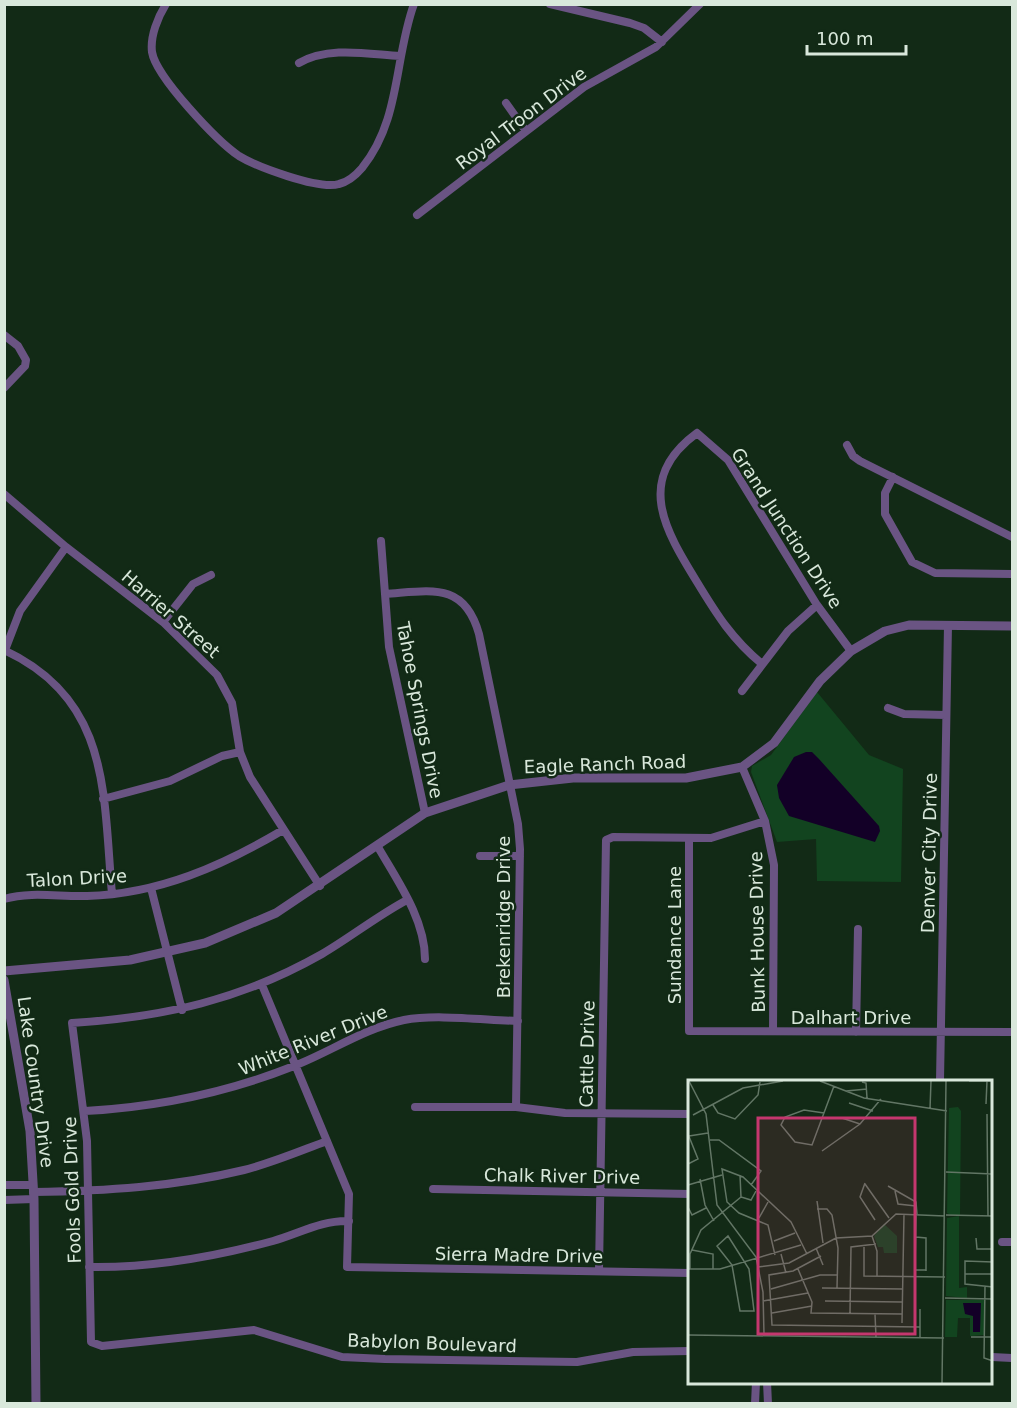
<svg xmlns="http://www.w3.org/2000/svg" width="1017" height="1408" font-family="'DejaVu Sans',sans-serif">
<rect width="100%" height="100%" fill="#122a16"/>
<path fill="#12441f" d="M817,692L869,755L903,769L901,882L817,881L816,839L777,842L751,772L752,766L771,755Z"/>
<path fill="#130027" d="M806,752H812L819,759L879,826L880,831L875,842L789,816L779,798L777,785L794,757Z"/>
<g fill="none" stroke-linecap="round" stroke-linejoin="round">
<path stroke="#6a5483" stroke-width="8" d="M166,4C158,17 150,36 152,52C156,77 217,141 239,156C257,167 319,190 339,184C348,182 356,175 362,168C401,120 394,59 414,4
M550,4L630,23L644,28L662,42
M299,63C329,46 367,54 400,56
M506,103L526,131
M417,215L584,87L656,47L700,4
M4,335L18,346L26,360L25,366L4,388
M697,433C634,479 665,530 697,582C717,615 732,639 762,664
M697,433L728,460L817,605L851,651
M847,445L853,456L860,461L1012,537
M893,477L885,493V514L912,562L935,573L1012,574
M4,494L66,547L163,622L217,675L232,703L240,752L250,777L320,886
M381,541L389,647L425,813
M385,594C430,591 464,581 479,634L518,824L520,849L516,1107
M163,622L193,584L211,575
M4,650C111,700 103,793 112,894
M5,650L20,611L66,547
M742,691L788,631L817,605
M888,708L904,714L946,715
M742,767L765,821L774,865L773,1031
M103,799L170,781L222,756L240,752
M689,840V1031L1012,1032
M378,847C397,880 425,919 425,959
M480,856H520
M151,888L182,1010
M4,899C32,891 59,897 87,896C159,894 222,866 283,830
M407,900C377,916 351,937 322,954C241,1000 164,1017 72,1023L87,1141L91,1342L102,1346L254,1330L342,1357L385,1359L577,1362L633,1352L690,1351
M262,985L349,1194L347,1267L690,1273
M856,1032L858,929
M940,1081L948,625
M415,1107H516L565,1113L690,1114
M85,1111C158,1107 226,1093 294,1066C330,1052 365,1028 404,1020C435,1014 484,1020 518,1021
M4,1185H33
M433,1189L690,1194
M33,1192C105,1191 174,1187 244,1170C272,1163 300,1151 327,1141
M4,1200L34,1199
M1002,1242H1012
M89,1267C151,1268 214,1257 273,1241C298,1234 322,1220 349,1221
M599,1271L606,840L613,837L711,838L765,821
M992,1357L1012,1358
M767,1382L768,1404
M755,1404L756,1382"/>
<path stroke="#6a5483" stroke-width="9" d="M4,971L130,960L205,943L276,913L425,813L509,785L573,778H686L742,767L774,743L820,681L851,651L885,631L909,625L1012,626
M4,980L30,1131L34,1199L36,1404"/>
</g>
<g text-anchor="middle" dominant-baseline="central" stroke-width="5" stroke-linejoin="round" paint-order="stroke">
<g font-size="18" fill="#d9e8db" stroke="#122a16">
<text transform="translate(521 118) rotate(-37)">Royal Troon Drive</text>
<text transform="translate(787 528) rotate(57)">Grand Junction Drive</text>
<text transform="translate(171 614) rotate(41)">Harrier Street</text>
<text transform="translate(420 710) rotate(79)">Tahoe Springs Drive</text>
<text transform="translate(605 764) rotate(-2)">Eagle Ranch Road</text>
<text transform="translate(929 853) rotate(-89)">Denver City Drive</text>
<text transform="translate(77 878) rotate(-3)">Talon Drive</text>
<text transform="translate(503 917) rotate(-90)">Brekenridge Drive</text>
<text transform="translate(757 932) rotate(-91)">Bunk House Drive</text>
<text transform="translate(674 935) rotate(-90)">Sundance Lane</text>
<text x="851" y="1017">Dalhart Drive</text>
<text transform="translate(313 1040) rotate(-22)">White River Drive</text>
<text transform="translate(587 1054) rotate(-89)">Cattle Drive</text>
<text transform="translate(36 1082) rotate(82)">Lake Country Drive</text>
<text transform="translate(562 1176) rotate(1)">Chalk River Drive</text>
<text transform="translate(72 1190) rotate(-92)">Fools Gold Drive</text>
<text transform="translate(519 1255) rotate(1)">Sierra Madre Drive</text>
<text transform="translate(432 1343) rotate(2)">Babylon Boulevard</text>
</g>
</g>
<g transform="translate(688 1080)">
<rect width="304" height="304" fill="#122a16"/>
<path d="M270,27L273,31L272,135H263L259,133L261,28ZM271,136V208L279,207V218L258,216L259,138ZM196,144L209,156V173H196L195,167H190L186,156ZM258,220H296V255L282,256V238H270L269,257H257Z" fill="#12441f"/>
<path d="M275,223H293L292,252H285V236L277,234Z" fill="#130027"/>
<path fill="none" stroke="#627665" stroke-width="1.5" d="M1,1L18,34L29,125L68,177L75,212L76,255M132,1L176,18L259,31M281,1H305M174,2L178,3L179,18M158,11L179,9M161,23L185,31M298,24L299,1M25,25L30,33L47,39L70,15L72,2M242,29L243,1M136,33L116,30L97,37L93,45L107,62L124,65L146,6M299,34L300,136M5,35L55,8L95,1M154,38L172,44M0,54L10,79L0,84M1,56L20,53M22,60H31L73,91L63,105M134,71L172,44L193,19M258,92L305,94M52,95L53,117L63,120L68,111M12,99L17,125L26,141M177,103L172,117L187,140M177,104L201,138M0,105L34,95M200,106L228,122L229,134M207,111L210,124L228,126M129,121L135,163M0,127L4,135L18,128M129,129H139L144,135L150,168L149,208M228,134L227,190H238M258,135L305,136M71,138L80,122M40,156L61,189L66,231H52L44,185L29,166ZM184,156L189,171V196M228,157L238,158V191M288,158L289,169H305M86,161L107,153M176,167V196L257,197M128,168L135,185M4,170L25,174V189M93,174L98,193M87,175L80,145L51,133L39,122L34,89L55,97L103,142L119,174M133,176L105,191L81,195L84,245L232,247M305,182L277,181V204L305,207M70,187L101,183L148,158L184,156L208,134L257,136M0,189H32L113,165M2,189V174L13,150L53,117M110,189L124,222L123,233L214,234M277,194H305M297,206L296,278L305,281M134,208L215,209M83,209L132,195H150M257,218L305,219M75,221L120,213M137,221L214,222M84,233L124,226M162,233L163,167L188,164M187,234L188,257M214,243L216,134M0,255L256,258M232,257V229M283,257H305M254,304L258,1"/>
<path fill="#c5376e" fill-opacity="0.15" stroke="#c5376e" stroke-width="3" d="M70,38H227V254H70Z"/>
<rect width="304" height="304" fill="none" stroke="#d9e8db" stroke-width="3"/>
</g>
<rect width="1017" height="1408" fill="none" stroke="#d9e8db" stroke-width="12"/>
<path d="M807 45v9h99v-9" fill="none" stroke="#d9e8db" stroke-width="3"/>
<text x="816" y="45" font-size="18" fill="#d9e8db" stroke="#122a16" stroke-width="4.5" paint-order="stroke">100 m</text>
</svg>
